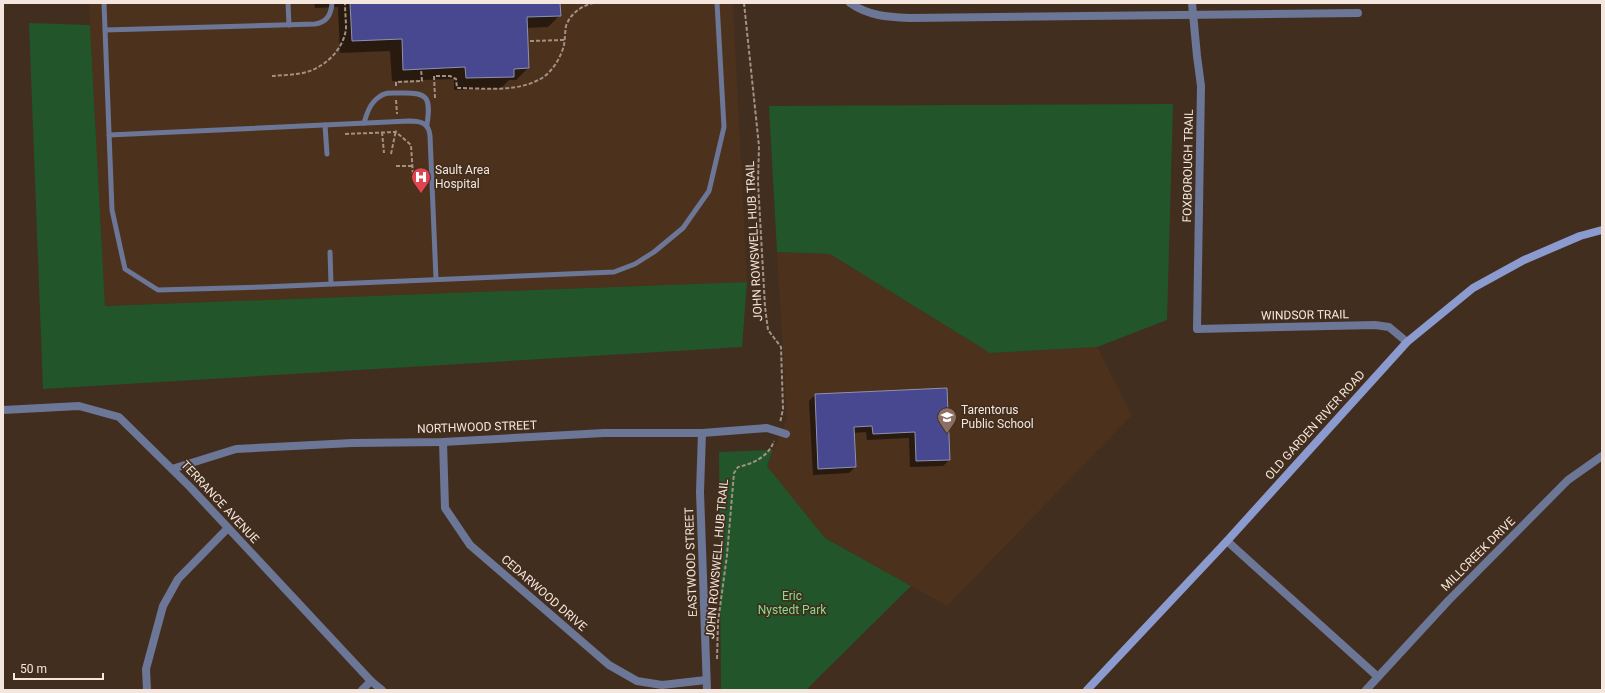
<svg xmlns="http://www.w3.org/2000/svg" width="1605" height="693" viewBox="0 0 1605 693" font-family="Roboto,sans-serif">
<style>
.built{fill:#4c311d}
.green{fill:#22552a}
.shadow{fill:#0007}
.building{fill:#484890;stroke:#8f92ad}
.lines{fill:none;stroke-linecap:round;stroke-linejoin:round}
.path{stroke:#a29184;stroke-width:2;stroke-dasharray:4 2;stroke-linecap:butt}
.service{stroke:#6c7696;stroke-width:5}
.minor{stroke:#6c7696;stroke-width:8}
.secondary{stroke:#8c9bcf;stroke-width:8}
.labels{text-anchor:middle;stroke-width:3.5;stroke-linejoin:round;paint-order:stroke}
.street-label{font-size:12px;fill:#f4e6dc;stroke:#422e1e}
.poi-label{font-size:12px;fill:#f4e6dc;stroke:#422e1e;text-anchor:start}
.park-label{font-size:12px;fill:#81df8d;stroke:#422e1e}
</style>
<rect width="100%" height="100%" fill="#422e1e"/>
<g class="built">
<path d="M89,3H733L747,282L105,306Z"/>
<path d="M777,252L830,254L990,353L1097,347L1132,415L947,606L825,538L767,466L787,418Z"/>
</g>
<g class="green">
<path d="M29,23L90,25L105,306L747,282L742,347L43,389Z"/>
<path d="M1173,104L1167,320L1097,347L990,353L830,254L777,252L769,106Z"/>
<path d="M773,450L767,466L825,538L911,586L806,690H721L719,452Z"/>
</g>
<g class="shadow">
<path d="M314,3H559L560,15L548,27L526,28L528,68L516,80H509L501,88L454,90V79L392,81L390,51L340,53L338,7L315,8Z"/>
<path d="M946,389L949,460L943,466L910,467L909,438L867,440L866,432L853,433L855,467L849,473L813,475L809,401L815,395Z"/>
</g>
<g class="building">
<path d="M350,3H560L561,16L527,17L529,68L514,69V77L466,78L465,67L403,70L402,39L352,41Z"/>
<path d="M947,388L950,460L916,461L915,432L873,434L872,426L854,427L856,467L818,469L815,394Z"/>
</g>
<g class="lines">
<g class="path">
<path d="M744,3L759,146L758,182L765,307L768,330L781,347L783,409L780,423"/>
<path d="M530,41L564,40"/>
<path d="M272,76C283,75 296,75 307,72C326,66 344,49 346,28C346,20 345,11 345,3"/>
<path d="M396,86V82L422,81L421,69"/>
<path d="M435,98L434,76H450L456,79L457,88C484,88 517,93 542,78C553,71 561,57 564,45C565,39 565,32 566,26C570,14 581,6 593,3"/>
<path d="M396,100L397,114"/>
<path d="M382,132L384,153"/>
<path d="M345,134L396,132L411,145L413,176"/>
<path d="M391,154L396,130"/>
<path d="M396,166H412"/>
<path d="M717,659L718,622L727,555L734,473L738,467C753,464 769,456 774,441"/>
</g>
<g class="service">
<path d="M104,3L112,210L125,269L158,290L263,287L614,272L635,264L654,252L683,228L709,191L724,127L717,3"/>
<path d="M288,3L289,25"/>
<path d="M105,30L315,24C327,22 331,15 332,3"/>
<path d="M364,123C367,113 370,103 379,97C385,92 392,93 400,93C428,92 431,97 427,125"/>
<path d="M325,125L327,154"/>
<path d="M109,135L409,121C421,121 429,123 430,136L436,279"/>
<path d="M330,252L331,284"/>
</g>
<g class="minor">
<path d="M850,3C869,16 887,17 910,18L1358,13"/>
<path d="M1192,3L1197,56L1201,86L1197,329L1375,325L1389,327L1407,342"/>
<path d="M3,410L79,406L119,417L190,487L371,681L382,690"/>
<path d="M702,433L700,492L707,690"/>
<path d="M443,442L445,508L470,545L609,665L637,681L662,685L706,680"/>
<path d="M172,469L236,449L352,443L443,442L604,433H702L767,428L786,434"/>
<path d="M1227,541L1378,677"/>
<path d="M147,690L146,669L163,606L178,579L228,528"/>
<path d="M362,690L371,681"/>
<path d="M1366,690L1448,601L1568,480L1602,456"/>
</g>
<path class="secondary" d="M1087,690L1227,541L1407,342L1473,288L1524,260L1580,236L1602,230"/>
</g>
<defs>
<symbol id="hospital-pin" viewBox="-11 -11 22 30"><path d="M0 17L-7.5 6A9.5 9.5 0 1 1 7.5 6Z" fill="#e0444e" stroke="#422e1e"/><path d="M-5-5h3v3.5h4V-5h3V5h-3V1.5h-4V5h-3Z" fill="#fff"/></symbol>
<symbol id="school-pin" viewBox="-11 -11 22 30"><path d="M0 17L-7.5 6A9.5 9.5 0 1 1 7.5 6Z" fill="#8d6e63" stroke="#422e1e"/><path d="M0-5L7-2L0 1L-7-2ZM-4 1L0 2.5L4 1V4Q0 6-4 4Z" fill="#fff"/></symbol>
</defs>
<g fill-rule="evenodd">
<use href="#hospital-pin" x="410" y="166" width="22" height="30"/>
<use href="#school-pin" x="936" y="406" width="22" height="30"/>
</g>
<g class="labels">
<g class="street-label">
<text transform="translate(1188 166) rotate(-89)" y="4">FOXBOROUGH TRAIL</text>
<text transform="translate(754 241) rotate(-93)" y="4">JOHN ROWSWELL HUB TRAIL</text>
<text transform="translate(1305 315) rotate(-1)" y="4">WINDSOR TRAIL</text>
<text transform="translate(1315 425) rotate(-48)" y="4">OLD GARDEN RIVER ROAD</text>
<text transform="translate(477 427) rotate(-2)" y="4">NORTHWOOD STREET</text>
<text transform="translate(220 502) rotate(47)" y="4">TERRANCE AVENUE</text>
<text transform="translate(1478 554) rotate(-45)" y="4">MILLCREEK DRIVE</text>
<text transform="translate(717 559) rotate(-85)" y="4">JOHN ROWSWELL HUB TRAIL</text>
<text transform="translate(691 562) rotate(-92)" y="4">EASTWOOD STREET</text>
<text transform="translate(544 593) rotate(41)" y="4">CEDARWOOD DRIVE</text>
</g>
<g class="poi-label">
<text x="435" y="174">Sault Area<tspan x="435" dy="14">Hospital</tspan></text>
<text x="961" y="414">Tarentorus<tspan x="961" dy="14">Public School</tspan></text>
</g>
<g class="park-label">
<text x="792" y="600">Eric<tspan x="792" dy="14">Nystedt Park</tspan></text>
</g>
</g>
<rect width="1605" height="693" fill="none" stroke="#f4e6dc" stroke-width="8"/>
<path d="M14 673v6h89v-6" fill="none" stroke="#f4e6dc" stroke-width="2"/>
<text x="20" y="673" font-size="12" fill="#f4e6dc" stroke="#422e1e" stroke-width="3" paint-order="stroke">50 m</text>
</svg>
